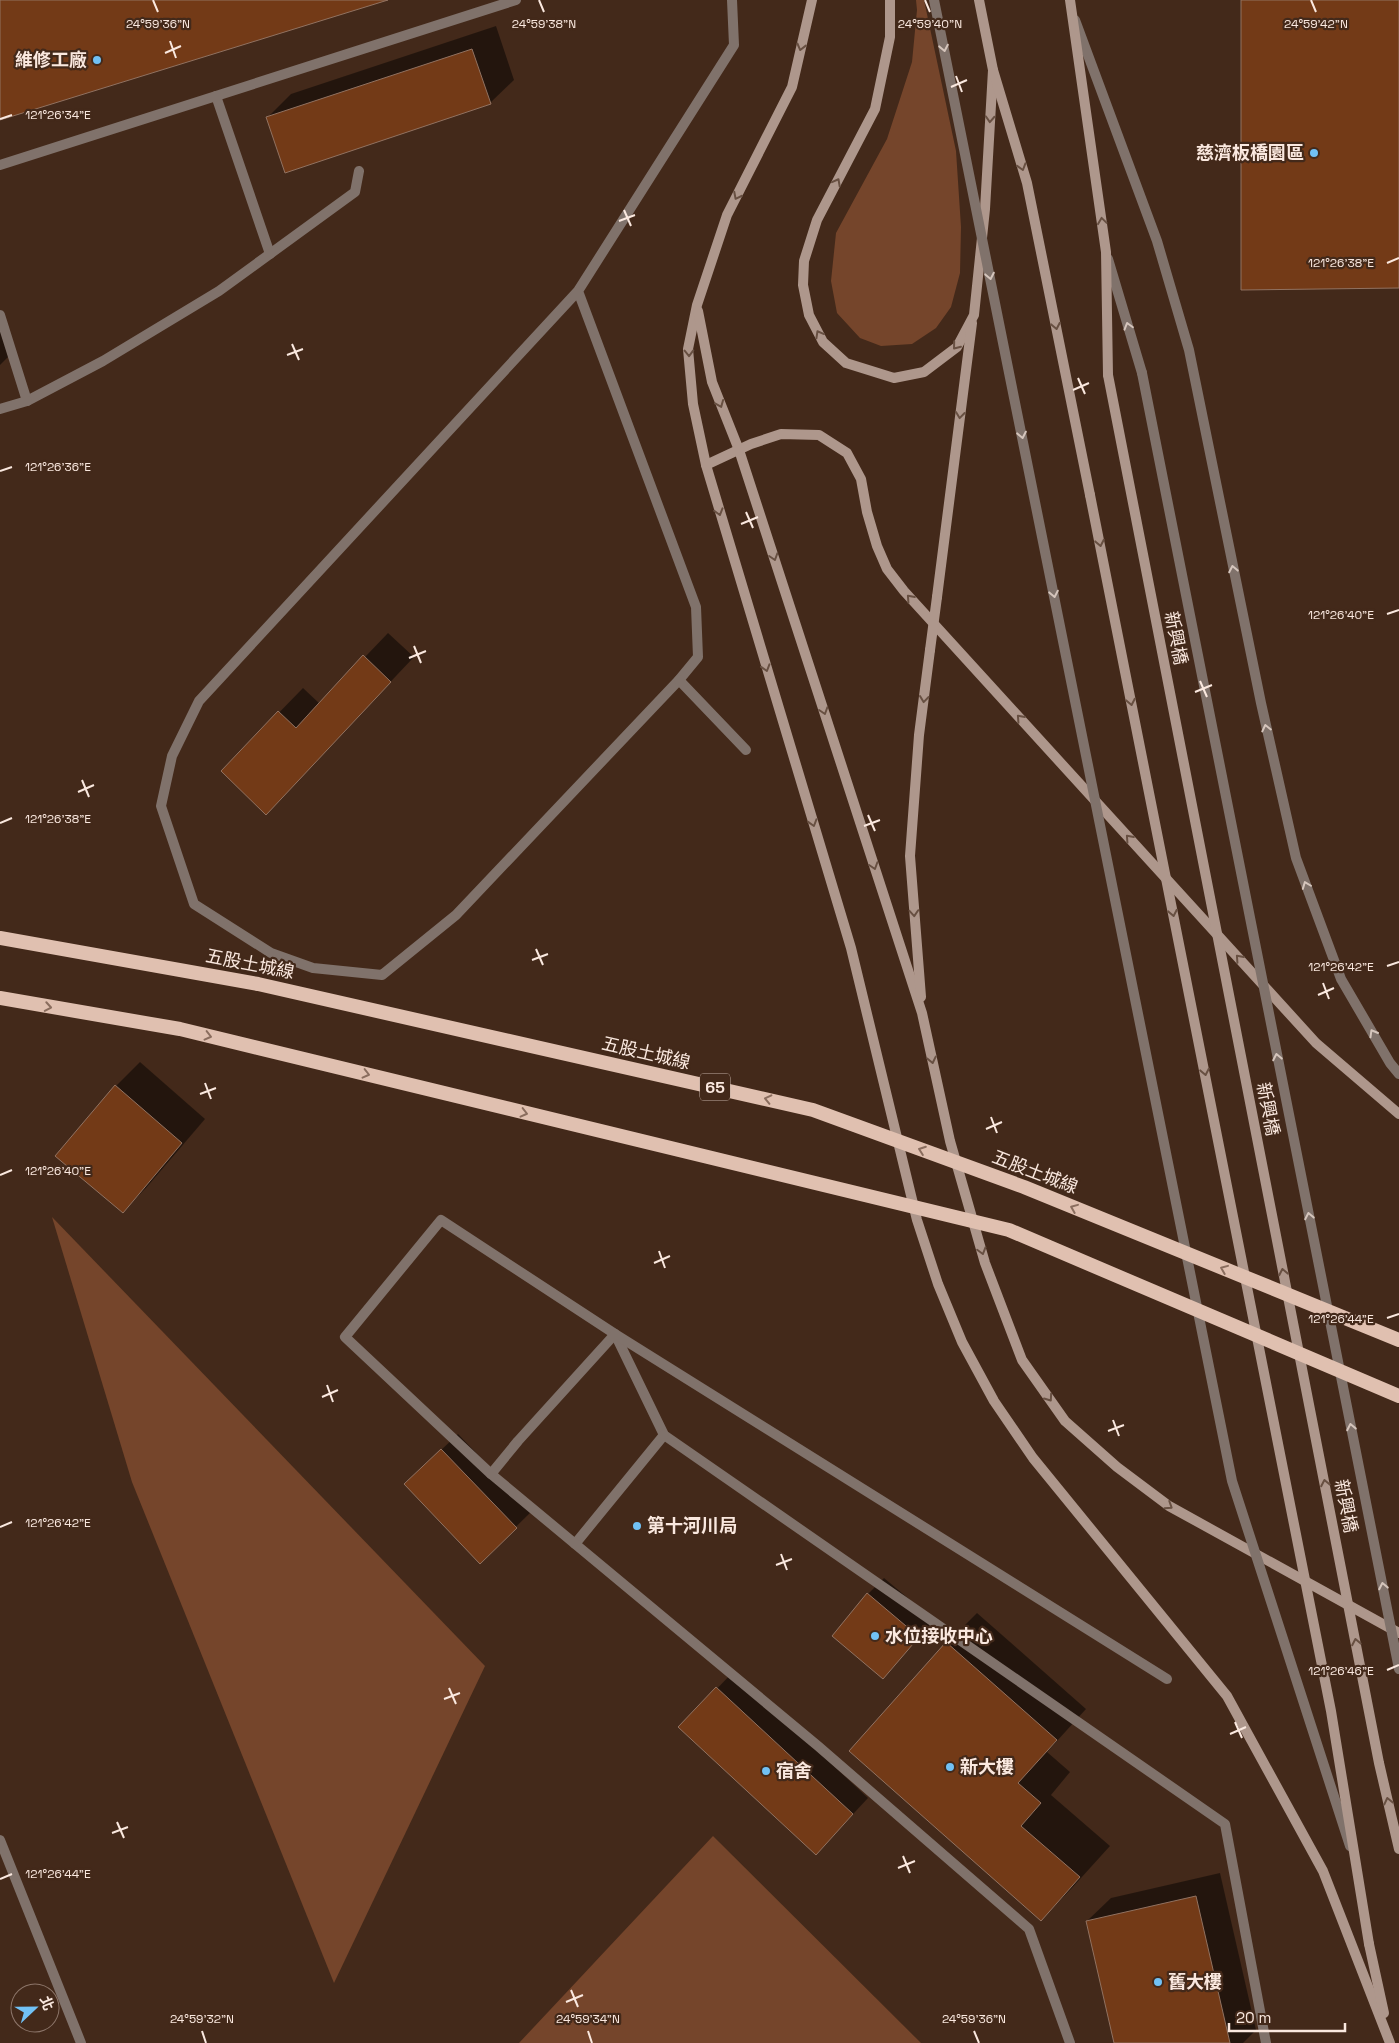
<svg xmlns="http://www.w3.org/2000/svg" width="1399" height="2043" viewBox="0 0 1399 2043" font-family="'Space Grotesk','Noto Sans TC',sans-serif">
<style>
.green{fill:#75452b}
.shadow{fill:#0007}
.building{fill:#733a17;stroke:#917261}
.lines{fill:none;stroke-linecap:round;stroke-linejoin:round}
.service{stroke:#80726b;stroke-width:10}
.minor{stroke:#80726b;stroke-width:10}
.tertiary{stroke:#80726b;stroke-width:10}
.secondary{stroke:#ae978c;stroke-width:10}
.minor-bridge{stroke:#80726b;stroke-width:10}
.secondary-bridge{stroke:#ae978c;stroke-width:10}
.trunk-bridge{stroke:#e0c0b0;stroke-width:14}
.oneway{stroke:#685042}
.oneway2{stroke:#d5c5bc}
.oneway3{stroke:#8a6d5e}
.ticks{fill:none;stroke:#fae8df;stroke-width:2}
.poi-dot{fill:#71c1f5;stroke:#43291a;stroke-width:2}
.labels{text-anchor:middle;stroke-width:4.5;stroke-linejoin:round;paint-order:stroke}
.shield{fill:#43291a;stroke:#c3afa4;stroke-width:1}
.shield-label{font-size:16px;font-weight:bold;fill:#fae8df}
.poi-label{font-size:18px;font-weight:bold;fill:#fae8df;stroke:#43291a;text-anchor:start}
.street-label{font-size:18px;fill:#fae8df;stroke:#43291a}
.ticks-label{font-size:12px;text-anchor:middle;fill:#fae8df;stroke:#43291a;stroke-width:4.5;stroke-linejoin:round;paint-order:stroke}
</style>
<rect width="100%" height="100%" fill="#43291a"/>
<g class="green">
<path d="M916,0H924L956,151L961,227L960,273L951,307L936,328L912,344L881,346L860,338L837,313L831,281L836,233L887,139L912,62L917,10Z"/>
<path d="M52,1217L485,1666L334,1983L132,1482Z"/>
<path d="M713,1836L921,2043H519Z"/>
</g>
<g class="shadow">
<path d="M496,26L514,80L490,103L268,117L291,94Z"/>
<path d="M0,310L13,352L0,365Z"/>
<path d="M388,633L414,657L289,789L222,771L303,688L320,704Z"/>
<path d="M140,1062L205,1119L146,1188L122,1212L57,1156L116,1086Z"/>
<path d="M458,1434L532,1511L480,1562L422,1468Z"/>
<path d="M884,1578L934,1620L883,1678L868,1594Z"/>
<path d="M977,1613L1086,1709L1047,1752L1070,1772L1051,1795L1110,1846L1071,1889L1041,1920L947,1643Z"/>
<path d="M733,1672L868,1798L816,1854L680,1727Z"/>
<path d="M1220,1873L1256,2030L1243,2043H1115L1087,1921L1111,1898Z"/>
</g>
<g class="building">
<path d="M0,0H388L0,120Z"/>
<path d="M1241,0H1399V288L1241,290Z"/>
<path d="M472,49L491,104L285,173L266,117Z"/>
<path d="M363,655L391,682L266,815L221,771L278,711L296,728Z"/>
<path d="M115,1085L182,1143L123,1213L55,1156Z"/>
<path d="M441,1449L517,1528L480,1564L404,1484Z"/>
<path d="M867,1593L919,1637L883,1679L832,1636Z"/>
<path d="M946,1642L1057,1740L1018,1783L1041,1803L1021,1826L1080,1877L1041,1921L849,1751Z"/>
<path d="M716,1687L853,1814L816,1855L678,1727Z"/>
<path d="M1196,1896L1230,2043H1114L1086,1921Z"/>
</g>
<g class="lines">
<g class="service">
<path d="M216,96L270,254"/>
<path d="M0,165L516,0"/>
<path d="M578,291L696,607L698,657L679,680L456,915L382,975L313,968L271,953L194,904L161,806L172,756L199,701L578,291L734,45L732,0"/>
<path d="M0,315L27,401L103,361L219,291L355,192L359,171"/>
<path d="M0,409L27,401"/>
<path d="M679,680L746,750"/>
<path d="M491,1474L345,1337L441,1220L615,1334L664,1435L1225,1824L1266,2043"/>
<path d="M575,1544L664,1435"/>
<path d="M0,1840L81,2043"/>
<path d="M1070,2043L1029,1929L818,1746L491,1474L518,1441L615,1334L1167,1679"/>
</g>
<path class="minor" d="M1108,259L1142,373"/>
<path class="tertiary" d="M1075,20L1157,241L1189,350L1261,703L1296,858L1341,979L1390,1063L1399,1074"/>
<g class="secondary">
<path d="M812,0L792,87L727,215L697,305L688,349L693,404L706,465L851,948L917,1220L938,1284L962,1342L994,1401L1033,1458L1227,1696L1323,1871L1390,2043"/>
<path d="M890,0V37L875,109L817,220L804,261L803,285L809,315L823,342L846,363L894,378L924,372L957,347L974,315L985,209L993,70"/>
<path d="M979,0L993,70L1027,183L1090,495"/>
<path d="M1070,0L1106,252L1108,375"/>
<path d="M698,311L712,382L739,450L922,1013L950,1141L985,1263L1022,1360L1065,1421L1117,1467L1169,1506L1399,1633"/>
<path d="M706,465L751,444L781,434L819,435L847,453L861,479L867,512L877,546L887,569L904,591L1316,1043L1399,1114"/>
<path d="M937,597L972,323"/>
<path d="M921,997L910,856L919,735L930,650"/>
<path d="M1369,1944L1384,2013"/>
</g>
<g class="minor-bridge">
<path d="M934,0L1232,1481L1350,1846"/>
<path d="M1142,373L1399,1669"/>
</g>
<g class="secondary-bridge">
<path d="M1108,375L1379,1763L1399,1849"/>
<path d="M1090,495L1331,1711L1369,1944"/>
<path d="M930,650L937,597"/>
</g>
<g class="trunk-bridge">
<path d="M0,938L258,984L813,1110L1024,1187L1399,1340"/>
<path d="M0,998L180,1029L1009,1230L1399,1396"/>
</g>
</g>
<defs><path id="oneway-chevron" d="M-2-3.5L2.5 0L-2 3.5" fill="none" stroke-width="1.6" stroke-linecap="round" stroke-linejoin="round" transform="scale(1.25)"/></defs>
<g class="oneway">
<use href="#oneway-chevron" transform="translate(801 47) rotate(104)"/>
<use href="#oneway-chevron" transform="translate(990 119) rotate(93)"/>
<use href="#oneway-chevron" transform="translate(1022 167) rotate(73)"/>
<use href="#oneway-chevron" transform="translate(837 182) rotate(-62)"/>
<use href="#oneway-chevron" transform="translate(737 196) rotate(117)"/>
<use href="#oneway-chevron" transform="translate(1102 221) rotate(-98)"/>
<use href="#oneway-chevron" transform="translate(1056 326) rotate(79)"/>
<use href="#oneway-chevron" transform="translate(819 334) rotate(-119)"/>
<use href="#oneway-chevron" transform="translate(956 346) rotate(129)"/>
<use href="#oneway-chevron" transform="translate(689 353) rotate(89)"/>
<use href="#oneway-chevron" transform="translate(720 404) rotate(68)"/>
<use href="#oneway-chevron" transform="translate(960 415) rotate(97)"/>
<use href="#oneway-chevron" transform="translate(719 512) rotate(74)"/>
<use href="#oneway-chevron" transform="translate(1100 543) rotate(79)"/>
<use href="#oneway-chevron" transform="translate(774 557) rotate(72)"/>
<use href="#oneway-chevron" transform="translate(910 598) rotate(-132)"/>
<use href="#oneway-chevron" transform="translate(766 668) rotate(73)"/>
<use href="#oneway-chevron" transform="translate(924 699) rotate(97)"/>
<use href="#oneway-chevron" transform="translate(1131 702) rotate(79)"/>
<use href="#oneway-chevron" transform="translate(824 711) rotate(72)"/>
<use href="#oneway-chevron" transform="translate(1020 718) rotate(-132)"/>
<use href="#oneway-chevron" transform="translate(813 823) rotate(73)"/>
<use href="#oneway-chevron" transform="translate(1129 838) rotate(-132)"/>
<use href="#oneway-chevron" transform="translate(874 866) rotate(72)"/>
<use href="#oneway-chevron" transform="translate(914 913) rotate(86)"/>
<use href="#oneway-chevron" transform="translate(1173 913) rotate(79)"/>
<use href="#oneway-chevron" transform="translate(1239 958) rotate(-132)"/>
<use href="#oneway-chevron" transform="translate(932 1060) rotate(78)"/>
<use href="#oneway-chevron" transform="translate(1205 1072) rotate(79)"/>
<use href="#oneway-chevron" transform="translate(982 1251) rotate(74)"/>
<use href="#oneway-chevron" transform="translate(1283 1272) rotate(-101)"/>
<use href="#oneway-chevron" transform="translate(1049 1398) rotate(55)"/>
<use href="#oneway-chevron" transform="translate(1325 1483) rotate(-101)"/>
<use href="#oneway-chevron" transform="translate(1169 1506) rotate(33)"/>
<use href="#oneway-chevron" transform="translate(1356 1642) rotate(-101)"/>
<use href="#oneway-chevron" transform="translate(1388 1801) rotate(-103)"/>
</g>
<g class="oneway2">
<use href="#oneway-chevron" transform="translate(944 48) rotate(79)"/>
<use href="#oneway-chevron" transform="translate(990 276) rotate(79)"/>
<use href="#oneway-chevron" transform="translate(1128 326) rotate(-106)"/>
<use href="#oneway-chevron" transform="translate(1022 435) rotate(79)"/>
<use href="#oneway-chevron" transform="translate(1233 569) rotate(-101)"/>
<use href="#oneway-chevron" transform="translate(1054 594) rotate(79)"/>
<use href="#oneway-chevron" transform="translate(1266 728) rotate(-103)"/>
<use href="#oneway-chevron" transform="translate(1306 885) rotate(-111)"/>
<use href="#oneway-chevron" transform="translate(1373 1033) rotate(-120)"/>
<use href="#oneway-chevron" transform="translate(1277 1057) rotate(-101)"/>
<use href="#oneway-chevron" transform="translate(1309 1216) rotate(-101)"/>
<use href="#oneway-chevron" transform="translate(1351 1427) rotate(-101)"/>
<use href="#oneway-chevron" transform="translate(1383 1586) rotate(-101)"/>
</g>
<g class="oneway3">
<use href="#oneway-chevron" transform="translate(48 1007) rotate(10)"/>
<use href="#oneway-chevron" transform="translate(208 1036) rotate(14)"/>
<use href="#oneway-chevron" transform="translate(366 1074) rotate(14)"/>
<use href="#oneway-chevron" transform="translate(768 1099) rotate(-167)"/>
<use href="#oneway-chevron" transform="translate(524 1113) rotate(14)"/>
<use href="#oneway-chevron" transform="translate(922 1150) rotate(-160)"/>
<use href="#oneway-chevron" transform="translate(1074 1208) rotate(-158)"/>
<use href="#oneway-chevron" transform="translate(1224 1269) rotate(-158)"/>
</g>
<path class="ticks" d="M153,0L158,12M539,0L544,12M925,0L930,12M1311,0L1316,12M170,41L176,58M165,53L181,46M956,76L962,92M951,87L967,80M0,119L12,115M624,210L631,226M619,221L635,215M1387,263L1399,258M292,344L299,360M287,355L303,349M1078,378L1085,394M1073,390L1089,383M0,471L12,467M746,512L753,528M741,524L758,517M1387,614L1399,610M414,646L421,663M409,658L426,651M1200,681L1207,697M1195,692L1212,685M82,780L89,797M78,792L94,785M868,815L875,831M0,823L12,818M864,826L880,820M536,949L543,965M532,960L548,954M1387,966L1399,962M1323,983L1329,999M1318,995L1334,988M205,1083L211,1099M200,1094L216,1088M991,1117L997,1133M986,1129L1002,1122M0,1175L12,1170M659,1251L665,1268M654,1263L670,1256M1387,1318L1399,1314M327,1385L333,1402M322,1397L338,1390M1113,1420L1119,1436M1108,1431L1124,1425M0,1527L12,1522M781,1554L787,1570M776,1565L792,1559M1387,1670L1399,1665M449,1688L456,1704M444,1699L460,1693M1235,1722L1242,1738M1230,1734L1246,1727M117,1822L124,1838M112,1833L128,1827M903,1856L910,1873M898,1868L915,1861M0,1879L12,1874M571,1990L578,2007M566,2002L583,1995M202,2031L206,2043M588,2031L592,2043M974,2031L979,2043"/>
<g class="poi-dot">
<circle cx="97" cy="60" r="5"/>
<circle cx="1314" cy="153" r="5"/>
<circle cx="637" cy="1526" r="5"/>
<circle cx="875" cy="1636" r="5"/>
<circle cx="950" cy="1767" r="5"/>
<circle cx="766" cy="1771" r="5"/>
<circle cx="1158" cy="1982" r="5"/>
</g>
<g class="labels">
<rect class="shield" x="700" y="1073.5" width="30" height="27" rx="4"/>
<g class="shield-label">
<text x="715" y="1093">65</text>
</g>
<g class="poi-label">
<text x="87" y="66" text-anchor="end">維修工廠</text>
<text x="1304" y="159" text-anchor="end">慈濟板橋園區</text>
<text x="647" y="1532">第十河川局</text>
<text x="885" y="1642">水位接收中心</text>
<text x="960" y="1773">新大樓</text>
<text x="776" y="1777">宿舍</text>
<text x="1168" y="1988">舊大樓</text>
</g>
<g class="street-label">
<text transform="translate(1176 638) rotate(79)" y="6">新興橋</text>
<text transform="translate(250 964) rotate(11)" y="6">五股土城線</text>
<text transform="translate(646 1053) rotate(13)" y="6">五股土城線</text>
<text transform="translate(1268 1109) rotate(79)" y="6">新興橋</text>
<text transform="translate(1035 1172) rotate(21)" y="6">五股土城線</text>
<text transform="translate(1346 1506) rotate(79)" y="6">新興橋</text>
</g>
</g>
<g class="ticks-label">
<text x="158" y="28">24°59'36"N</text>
<text x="544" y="28">24°59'38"N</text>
<text x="930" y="28">24°59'40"N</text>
<text x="1316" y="28">24°59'42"N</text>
<text x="58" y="119">121°26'34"E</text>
<text x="1341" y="267">121°26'38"E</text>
<text x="58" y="471">121°26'36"E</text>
<text x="1341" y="619">121°26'40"E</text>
<text x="58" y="823">121°26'38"E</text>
<text x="1341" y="971">121°26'42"E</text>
<text x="58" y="1175">121°26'40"E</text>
<text x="1341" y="1323">121°26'44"E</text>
<text x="58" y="1527">121°26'42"E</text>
<text x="1341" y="1675">121°26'46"E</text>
<text x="58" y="1878">121°26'44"E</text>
<text x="202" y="2023">24°59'32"N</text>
<text x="588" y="2023">24°59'34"N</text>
<text x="974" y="2023">24°59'36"N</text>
</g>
<g transform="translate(35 2008) rotate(68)"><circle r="24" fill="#43291a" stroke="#8c7569"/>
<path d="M0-4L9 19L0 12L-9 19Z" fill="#71c1f5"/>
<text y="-8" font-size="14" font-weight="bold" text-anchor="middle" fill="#fae8df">北</text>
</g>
<path d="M1229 2023v8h116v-8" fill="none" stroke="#fae8df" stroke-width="2.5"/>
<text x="1236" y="2023" font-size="15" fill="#fae8df" stroke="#43291a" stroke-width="4" paint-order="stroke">20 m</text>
</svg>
